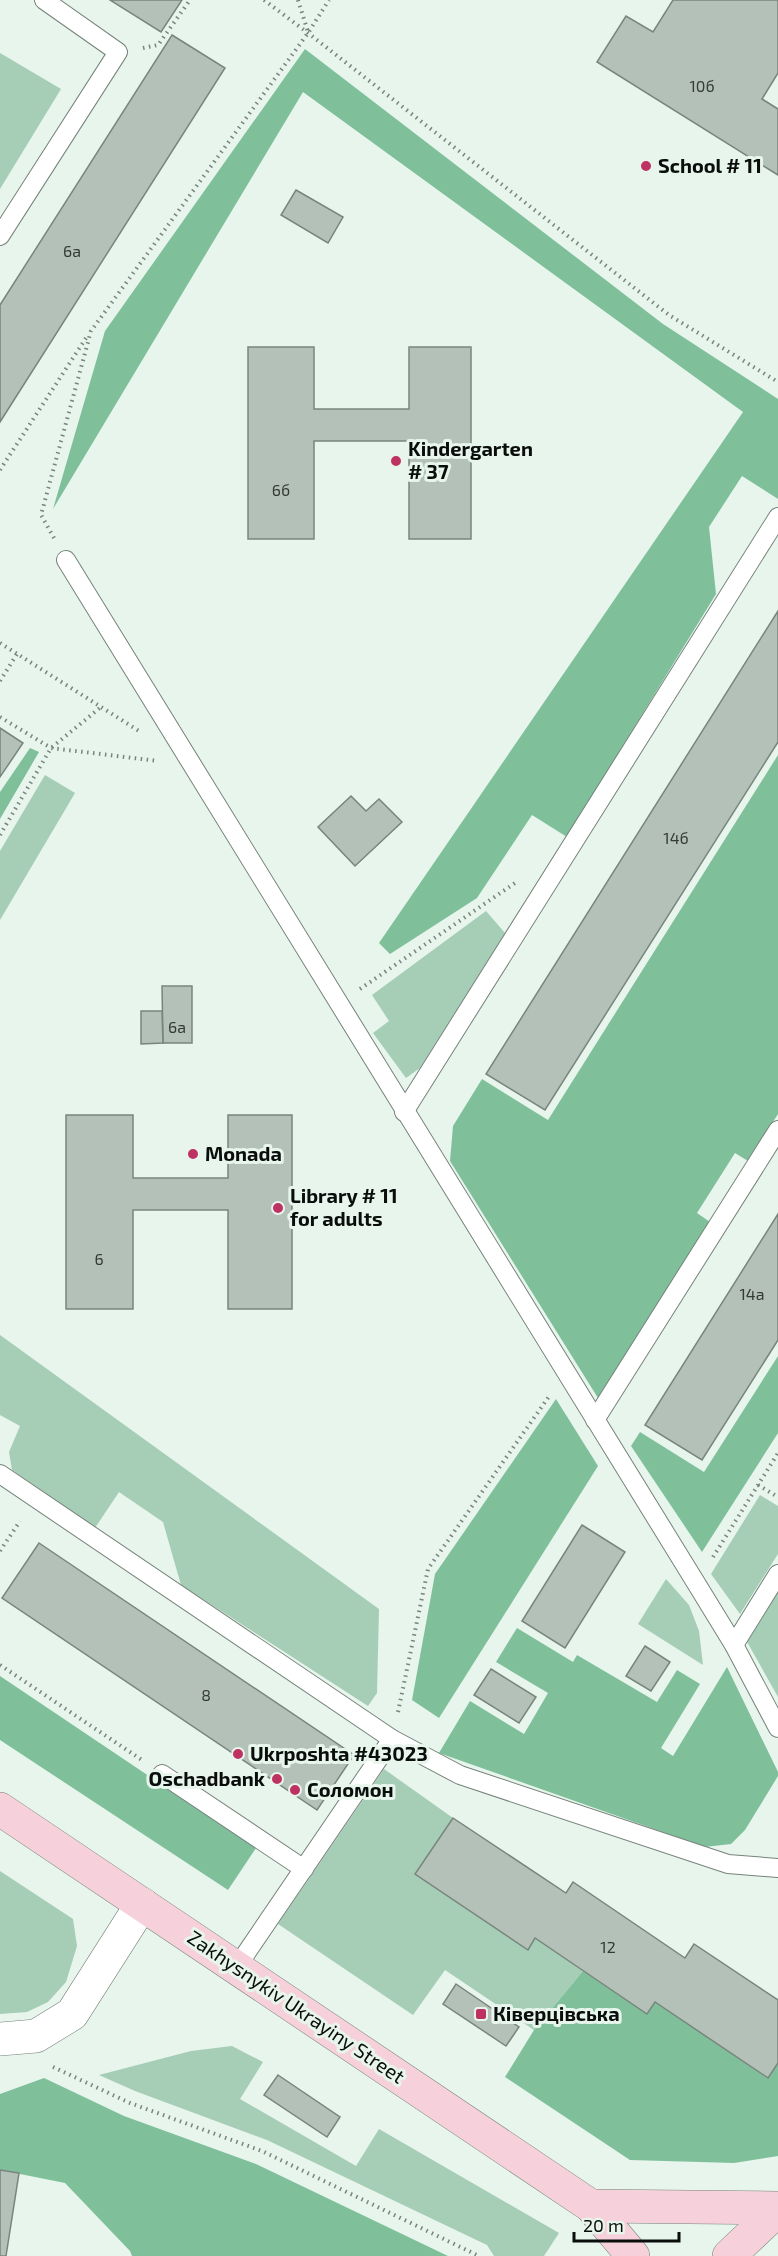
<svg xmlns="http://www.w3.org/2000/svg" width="778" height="2256" viewBox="0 0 778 2256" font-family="'Exo 2',sans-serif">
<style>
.green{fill:#a6cdb5}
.forest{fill:#7fc09b}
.building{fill:#b3c1b8;stroke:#78857d;stroke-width:1.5}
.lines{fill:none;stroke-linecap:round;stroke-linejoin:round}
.lane-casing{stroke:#76837b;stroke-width:20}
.street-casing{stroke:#76837b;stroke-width:34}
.secondary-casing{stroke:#76837b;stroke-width:34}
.path{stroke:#7a837e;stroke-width:4;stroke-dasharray:1.5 4.5;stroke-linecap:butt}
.lane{stroke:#fff;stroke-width:18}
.street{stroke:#fff;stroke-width:33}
.secondary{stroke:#f6d1dc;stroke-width:33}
.poi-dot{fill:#be3163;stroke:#e7f5ec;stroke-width:2}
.labels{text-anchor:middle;stroke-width:6;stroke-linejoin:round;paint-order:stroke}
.number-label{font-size:16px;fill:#343a36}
.poi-label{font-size:20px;font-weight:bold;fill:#090d0b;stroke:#e7f5ec;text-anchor:start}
.street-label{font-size:20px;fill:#090d0b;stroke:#e7f5ec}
</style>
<rect width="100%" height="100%" fill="#e7f5ec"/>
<g class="green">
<path d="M0,53L61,89L0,189Z"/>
<path d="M45,775L75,793L0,920V851Z"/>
<path d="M486,911L505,933L420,1068L406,1078L373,1033L389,1021L372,995Z"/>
<path d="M0,1335L379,1609L377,1693L368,1706L181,1585L163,1522L119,1492L95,1528L12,1470L9,1452L20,1426L0,1415Z"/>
<path d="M760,1495L778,1506V1554L740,1614L711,1574Z"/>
<path d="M666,1579L689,1605L699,1631L703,1665L638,1624Z"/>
<path d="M778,1590V1697L746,1640Z"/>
<path d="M384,1769L453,1818L415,1874L528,1949L535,1938L583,1971L534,2030L445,1970L413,2015L278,1924Z"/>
<path d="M0,1871L73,1919L77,1946L66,1982L48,2002L27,2012L0,2014Z"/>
<path d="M232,2046L263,2062L240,2099L356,2166L379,2129L559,2233L544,2256H494L487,2245L267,2140L135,2091L99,2075L191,2051Z"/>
</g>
<g class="forest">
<path d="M305,49L663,324L778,399V499L742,476L709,527L716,594L567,837L532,815L477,898L390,954L379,943L743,412L303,92L53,509L105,331Z"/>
<path d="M30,748L39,752L0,819V792Z"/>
<path d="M778,755V1114L748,1161L735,1153L697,1213L710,1222L598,1398L450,1161L453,1126L482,1079L548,1120Z"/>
<path d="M778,1356V1433L702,1552L631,1446L640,1432L704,1472Z"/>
<path d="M556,1399L598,1466L439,1718L412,1700L435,1574Z"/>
<path d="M517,1628L573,1662L577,1655L657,1702L677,1670L700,1684L661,1748L673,1756L727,1667L778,1772V1776L745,1830L731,1844L705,1847L439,1753L470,1701L524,1734L548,1693L496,1662Z"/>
<path d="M0,1676L256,1848L228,1890L0,1740Z"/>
<path d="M583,1971L647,2014L655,2002L767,2078L778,2063V2156L734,2163L630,2160L505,2077L534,2030Z"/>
<path d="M44,2078L124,2116L256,2164L448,2256H132L130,2251L65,2183L0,2170V2094Z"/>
</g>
<g class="building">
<path d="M110,0H182L161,32Z"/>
<path d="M673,0H778V73L762,99L778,109V175L597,62L626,16L653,32Z"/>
<path d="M172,35L225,68L0,422V305Z"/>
<path d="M296,190L343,217L328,243L281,215Z"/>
<path d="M248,347H314V409H409V347H471V539H409V441H314V539H248Z"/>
<path d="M778,611V742L545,1110L486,1074Z"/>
<path d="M0,728L23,743L0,777Z"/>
<path d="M351,796L366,811L379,799L402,822L355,866L318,827Z"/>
<path d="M162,986H192V1043H163Z"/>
<path d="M141,1011H162L163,1043L141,1044Z"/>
<path d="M66,1115H133V1178H228V1115H292V1309H228V1210H133V1309H66Z"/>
<path d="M778,1214V1340L702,1460L645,1425Z"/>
<path d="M582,1525L625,1552L565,1648L522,1621Z"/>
<path d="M39,1543L354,1755L317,1810L2,1598Z"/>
<path d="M645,1646L670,1662L651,1691L626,1676Z"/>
<path d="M491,1669L536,1697L519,1723L474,1695Z"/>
<path d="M453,1818L566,1893L573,1882L685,1958L694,1944L778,2000V2063L768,2078L655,2002L647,2014L535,1938L528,1950L415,1874Z"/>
<path d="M456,1984L519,2027L506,2046L443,2004Z"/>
<path d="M278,2075L340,2117L327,2137L264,2095Z"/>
<path d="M0,2170L19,2173L6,2256H0Z"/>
</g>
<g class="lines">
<defs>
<g id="lane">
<path d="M0,236L118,52L44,0"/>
<path d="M66,560C276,900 485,1242 696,1583L734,1645L778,1728"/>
<path d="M404,1112L778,517"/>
<path d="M595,1420L778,1130"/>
<path d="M0,1474L392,1739L236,1968"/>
<path d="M734,1645L778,1574"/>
<path d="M392,1739L460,1775L728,1864L778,1868"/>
<path d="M162,1774L304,1869"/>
</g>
<path id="street" d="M0,2039L36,2036L72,2014L142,1904"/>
<g id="secondary">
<path d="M0,1809L591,2206L633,2256"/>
<path d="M591,2206L778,2208"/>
<path d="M729,2256L768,2219L778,2214"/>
</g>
</defs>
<use href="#lane" class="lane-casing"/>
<use href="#street" class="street-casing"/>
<use href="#secondary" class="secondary-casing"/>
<g class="path">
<path d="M264,0L308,33L669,315L778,382"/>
<path d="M298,0L308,32"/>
<path d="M143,48L158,45L190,0"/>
<path d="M0,470L88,335"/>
<path d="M54,538L41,515L91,331L308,33L329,0"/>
<path d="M0,643L139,731"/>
<path d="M0,681L17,654"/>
<path d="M0,717L51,748L158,761"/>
<path d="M0,835L51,748L101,707"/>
<path d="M360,989L515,883"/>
<path d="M758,1485L778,1497"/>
<path d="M0,1551L20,1521"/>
<path d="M713,1557L778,1453"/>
<path d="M0,1665L142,1760"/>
<path d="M398,1712L428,1569L550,1395"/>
<path d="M53,2067L130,2103L262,2151L479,2256"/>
</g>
<use href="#lane" class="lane"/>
<use href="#street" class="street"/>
<use href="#secondary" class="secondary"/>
</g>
<g class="poi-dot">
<circle cx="646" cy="166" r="6"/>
<circle cx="396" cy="461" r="6"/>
<circle cx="193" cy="1154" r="6"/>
<circle cx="278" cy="1208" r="6"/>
<circle cx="238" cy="1754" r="6"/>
<circle cx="277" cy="1779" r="6"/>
<circle cx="295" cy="1790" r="6"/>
<rect x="475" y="2008" width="12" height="12" rx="3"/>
</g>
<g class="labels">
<g class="number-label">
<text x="702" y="92">10б</text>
<text x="72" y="257">6а</text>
<text x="281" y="496">6б</text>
<text x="676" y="844">14б</text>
<text x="177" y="1033">6а</text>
<text x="99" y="1265">6</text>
<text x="752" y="1300">14а</text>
<text x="206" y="1701">8</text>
<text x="608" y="1953">12</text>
</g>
<g class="poi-label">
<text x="658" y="173">School # 11</text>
<text x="408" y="456">Kindergarten<tspan x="408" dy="23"># 37</tspan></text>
<text x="205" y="1161">Monada</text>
<text x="290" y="1203">Library # 11<tspan x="290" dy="23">for adults</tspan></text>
<text x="250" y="1761">Ukrposhta #43023</text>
<text x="265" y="1786" text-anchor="end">Oschadbank</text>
<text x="307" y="1797">Соломон</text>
<text x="493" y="2021">Ківерцівська</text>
</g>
<g class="street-label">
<text transform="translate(296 2007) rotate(34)" y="7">Zakhysnykiv Ukrayiny Street</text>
</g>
</g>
<path d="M574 2232v9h105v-9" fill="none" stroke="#090d0b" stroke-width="3"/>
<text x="583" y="2232" font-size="18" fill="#090d0b" stroke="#e7f5ec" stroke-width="4.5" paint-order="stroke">20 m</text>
</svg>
